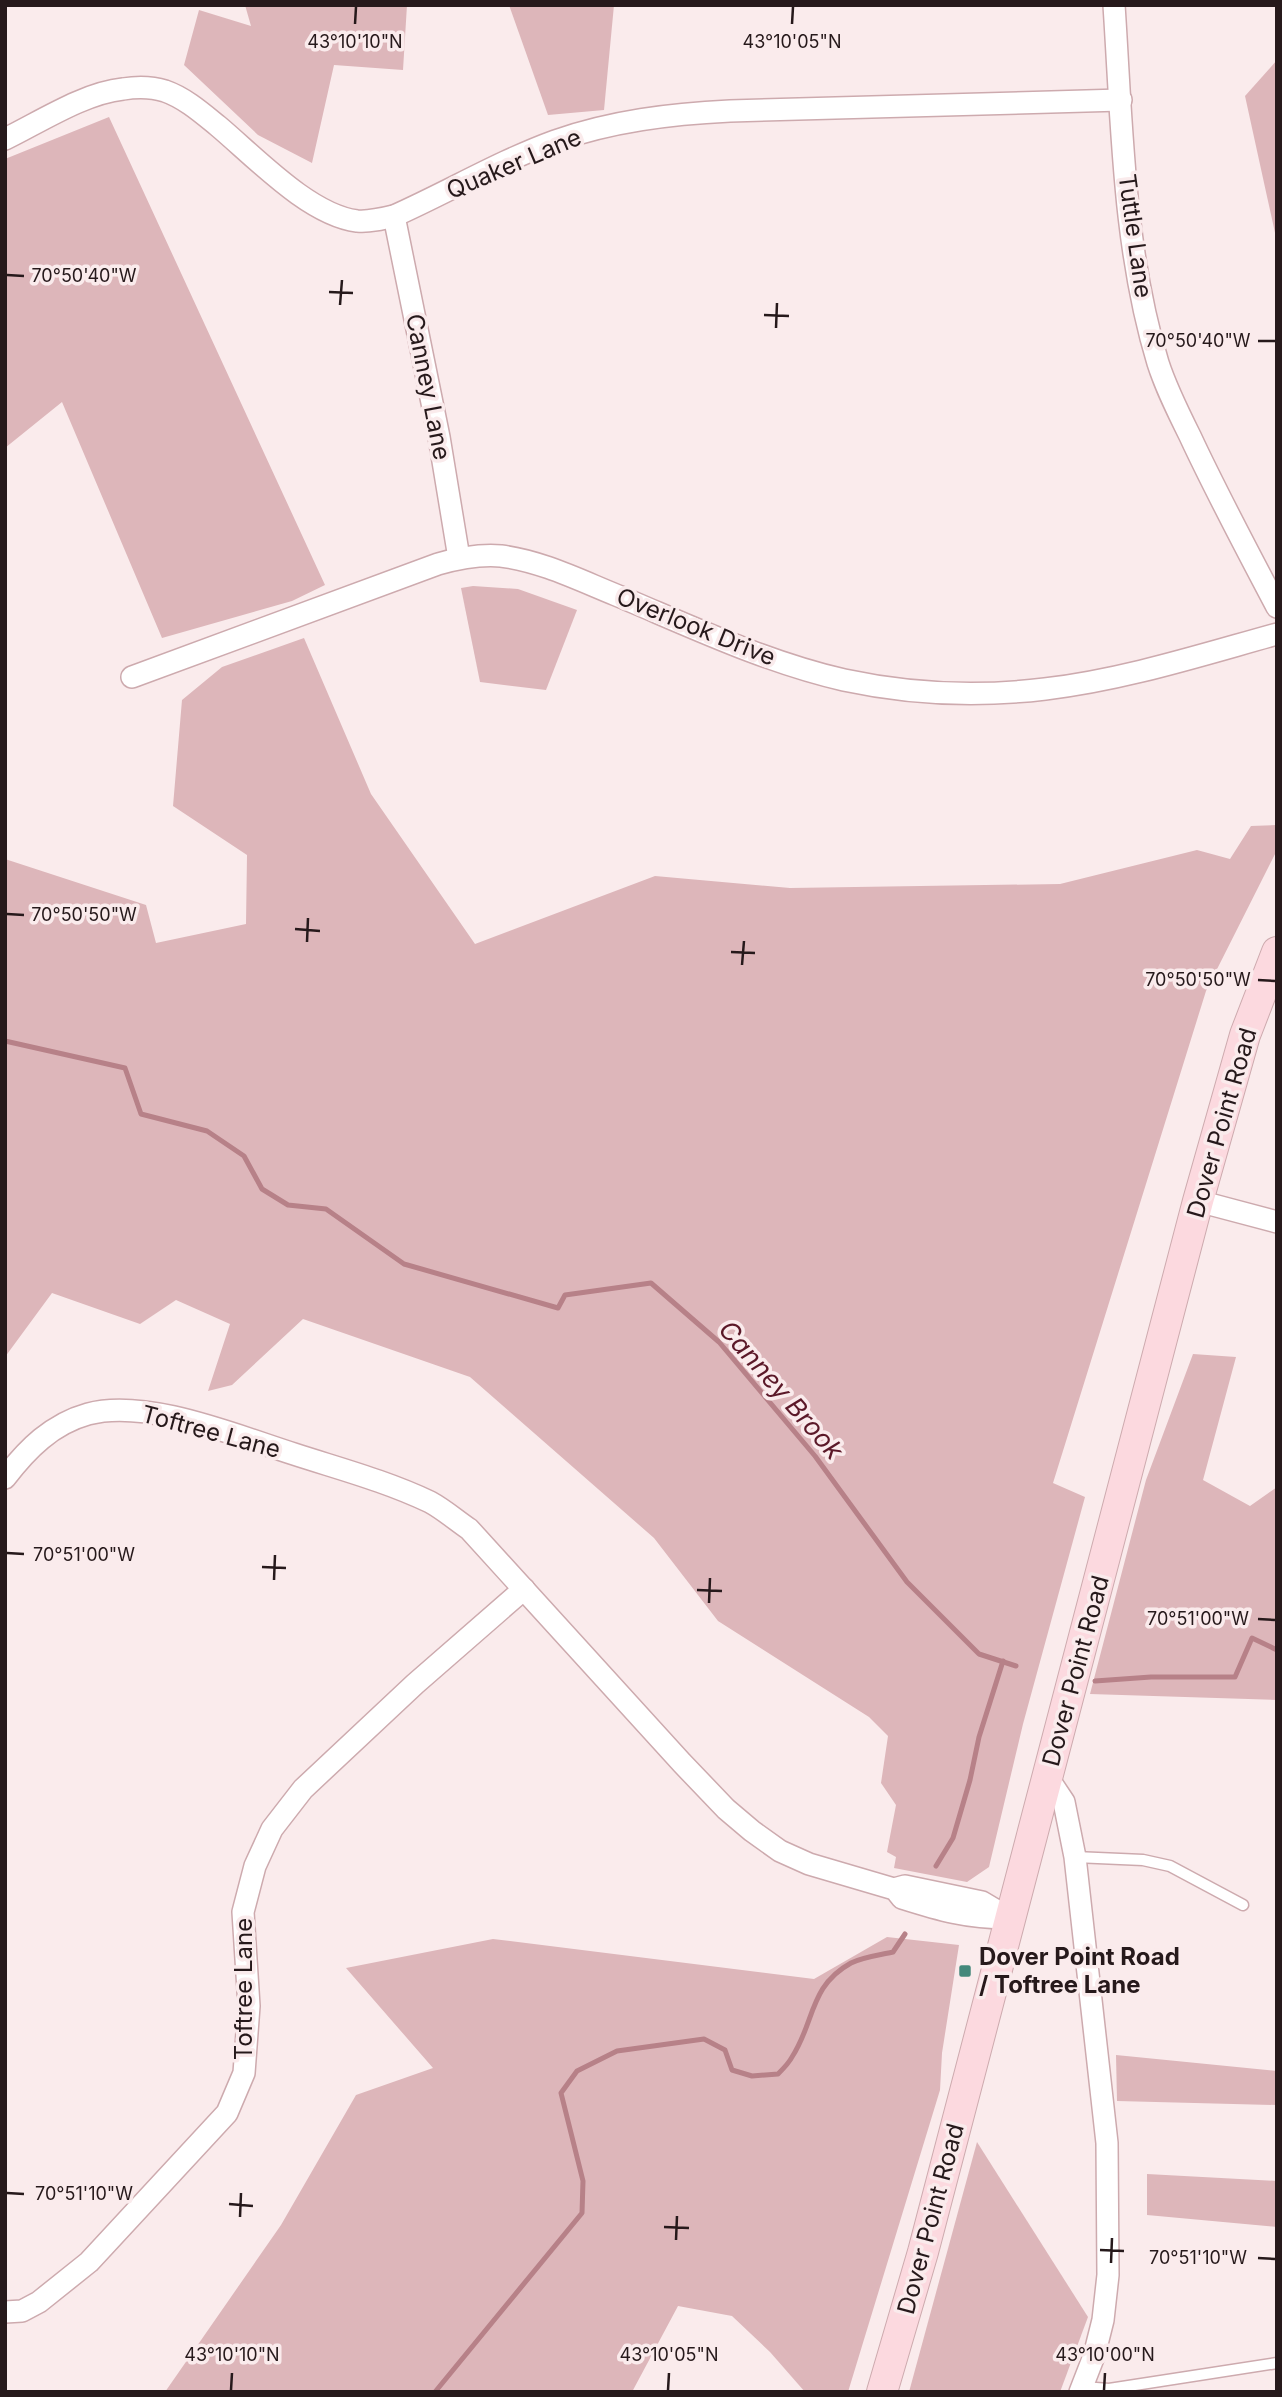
<svg xmlns="http://www.w3.org/2000/svg" width="1282" height="2397" viewBox="0 0 1282 2397" font-family="Inter,sans-serif">
<style>
.green{fill:#ddb6ba}
.lines{fill:none;stroke-linecap:round;stroke-linejoin:round}
.stream{stroke:#b78188;stroke-width:5}
.service-casing{stroke:#cdaaae;stroke-width:13}
.minor-casing{stroke:#cdaaae;stroke-width:24}
.secondary-casing{stroke:#cdaaae;stroke-width:32}
.service{stroke:#fff;stroke-width:10}
.minor{stroke:#fff;stroke-width:21}
.secondary{stroke:#fcd9df;stroke-width:30}
.ticks{fill:none;stroke:#26191b;stroke-width:2.5}
.poi-dot{fill:#44887b;stroke:#faebec;stroke-width:2.5}
.labels{text-anchor:middle;stroke-width:7;stroke-linejoin:round;paint-order:stroke}
.street-label{font-size:24px;fill:#26191b;stroke:#faebec}
.poi-label{font-size:24px;font-weight:bold;fill:#26191b;stroke:#faebec;text-anchor:start}
.water-label{font-size:26px;font-style:italic;fill:#5b1828;stroke:#faebec}
.ticks-label{font-size:18px;text-anchor:middle;fill:#26191b;stroke:#faebec;stroke-width:7;stroke-linejoin:round;paint-order:stroke}
</style>
<rect width="100%" height="100%" fill="#faebec"/>
<g class="green">
<path d="M245,5H407L403,70L334,65L312,163L258,135L184,65L199,10L251,26Z"/>
<path d="M509,5H614L604,110L548,115Z"/>
<path d="M1277,60V242L1245,96Z"/>
<path d="M109,117L325,585L292,601L162,638L62,402L5,448V159Z"/>
<path d="M473,586L518,589L577,610L546,690L480,682L461,588Z"/>
<path d="M304,638L371,794L475,944L655,876L790,888L1060,884L1197,850L1230,859L1251,826L1277,825V850L1206,991L1053,1483L1085,1497L1023,1724L989,1867L967,1882L894,1868L896,1857L887,1852L896,1805L881,1783L888,1736L869,1717L718,1621L654,1538L470,1377L303,1319L232,1385L208,1391L230,1324L176,1300L140,1324L52,1293L5,1357V859L146,905L156,943L246,924L247,855L173,806L182,700L222,667Z"/>
<path d="M1193,1354L1236,1357L1203,1480L1250,1506L1277,1487V1700L1090,1694L1146,1480Z"/>
<path d="M887,1937L959,1945L942,2053L940,2090L848,2392H805L770,2352L732,2316L678,2306L632,2392H165L281,2225L356,2095L433,2068L346,1968L493,1939L814,1979Z"/>
<path d="M1116,2055L1277,2071V2105L1117,2101Z"/>
<path d="M977,2142L1088,2317L1060,2392H909Z"/>
<path d="M1147,2174L1277,2181V2227L1147,2215Z"/>
</g>
<g class="lines">
<g class="stream">
<path d="M5,1041L125,1068L141,1114L207,1131L244,1156L262,1189L288,1205L326,1209L404,1264L558,1308L565,1295L651,1283L719,1342L815,1456L907,1582L979,1654L1016,1666"/>
<path d="M1095,1681L1151,1677H1235L1252,1638L1277,1650"/>
<path d="M936,1866L953,1838L970,1780L979,1737L1003,1661"/>
<path d="M435,2392L582,2213L583,2181L561,2093L577,2071L617,2051L704,2039L725,2050L732,2070L752,2076L778,2074C783,2069 789,2063 792,2057C815,2022 809,1986 851,1963C863,1957 880,1955 893,1952L905,1934"/>
</g>
<defs>
<g id="service">
<path d="M1075,1857L1143,1860L1170,1866L1243,1905"/>
<path d="M1083,2387L1109,2389L1277,2363"/>
</g>
<g id="minor">
<path d="M1114,5C1122,124 1123,248 1158,363C1166,388 1178,412 1190,436C1217,494 1247,550 1277,607"/>
<path d="M5,139C40,122 84,93 123,89C136,87 152,87 165,91C185,98 202,113 218,126C255,157 309,215 357,221C370,222 382,219 394,216C448,192 500,161 555,141C612,121 670,114 730,111L1121,100"/>
<path d="M394,216L439,437L459,558"/>
<path d="M132,677L438,564C459,558 479,554 501,556C541,561 579,580 616,595C690,626 765,662 844,680C909,694 979,697 1045,689C1123,680 1201,655 1277,634"/>
<path d="M1198,1201L1277,1222"/>
<path d="M5,1478C27,1449 52,1424 88,1414C146,1398 237,1436 294,1454C340,1469 386,1481 430,1502C443,1509 456,1520 469,1529L682,1763L726,1809L752,1831L780,1851L809,1864L894,1889L905,1886L982,1902L1009,1918"/>
<path d="M1048,1778L1064,1802L1075,1857L1107,2143L1108,2275L1103,2320L1094,2356L1080,2392"/>
<path d="M898,1893L902,1898C940,1910 967,1918 1008,1918"/>
<path d="M5,2312L22,2311L39,2302L89,2262L227,2113L244,2073L249,2006L243,1912L255,1866L272,1829L303,1789L415,1684L524,1589"/>
</g>
<path id="secondary" d="M882,2392L923,2252L1198,1201L1245,1035L1277,952"/>
</defs>
<use href="#service" class="service-casing"/>
<use href="#minor" class="minor-casing"/>
<use href="#secondary" class="secondary-casing"/>
<use href="#service" class="service"/>
<use href="#minor" class="minor"/>
<use href="#secondary" class="secondary"/>
</g>
<path class="ticks" d="M355,24L356,7M792,24L793,7M7,275L24,276M329,292L353,293M340,305L342,280M764,315L789,316M776,328L777,303M1258,341H1275M7,914L24,915M295,929L320,931M307,942L308,918M731,952L755,953M742,965L744,941M1258,980L1275,981M7,1553L24,1554M262,1567L286,1568M274,1580L275,1555M697,1590L722,1591M709,1603L710,1578M1258,1619L1275,1620M7,2193L24,2194M229,2204L253,2206M240,2217L241,2193M664,2227L689,2228M676,2240L677,2216M1100,2250L1124,2251M1258,2258L1275,2259M1111,2263L1112,2238M231,2390L232,2373M668,2390L669,2373M1104,2390L1105,2373"/>
<rect class="poi-dot" x="958" y="1964" width="14" height="14" rx="3.5"/>
<g class="labels">
<g class="street-label">
<text transform="translate(514 164) rotate(-23)" y="8">Quaker Lane</text>
<text transform="translate(1135 236) rotate(82)" y="8">Tuttle Lane</text>
<text transform="translate(428 387) rotate(79)" y="8">Canney Lane</text>
<text transform="translate(696 627) rotate(22)" y="8">Overlook Drive</text>
<text transform="translate(1222 1123) rotate(-74)" y="8">Dover Point Road</text>
<text transform="translate(211 1432) rotate(15)" y="8">Toftree Lane</text>
<text transform="translate(1076 1671) rotate(-75)" y="8">Dover Point Road</text>
<text transform="translate(244 1989) rotate(-90)" y="8">Toftree Lane</text>
<text transform="translate(931 2219) rotate(-75)" y="8">Dover Point Road</text>
</g>
<g class="poi-label">
<text x="979" y="1965">Dover Point Road<tspan x="979" dy="28">/ Toftree Lane</tspan></text>
</g>
<g class="water-label">
<text transform="translate(781 1390) rotate(49)" y="9">Canney Brook</text>
</g>
</g>
<g class="ticks-label">
<text x="355" y="48">43°10'10"N</text>
<text x="792" y="48">43°10'05"N</text>
<text x="84" y="282">70°50'40"W</text>
<text x="1198" y="347">70°50'40"W</text>
<text x="84" y="921">70°50'50"W</text>
<text x="1198" y="986">70°50'50"W</text>
<text x="84" y="1561">70°51'00"W</text>
<text x="1198" y="1625">70°51'00"W</text>
<text x="84" y="2200">70°51'10"W</text>
<text x="1198" y="2264">70°51'10"W</text>
<text x="232" y="2361">43°10'10"N</text>
<text x="669" y="2361">43°10'05"N</text>
<text x="1105" y="2361">43°10'00"N</text>
</g>
<rect width="1282" height="2397" fill="none" stroke="#26191b" stroke-width="14"/>
</svg>
